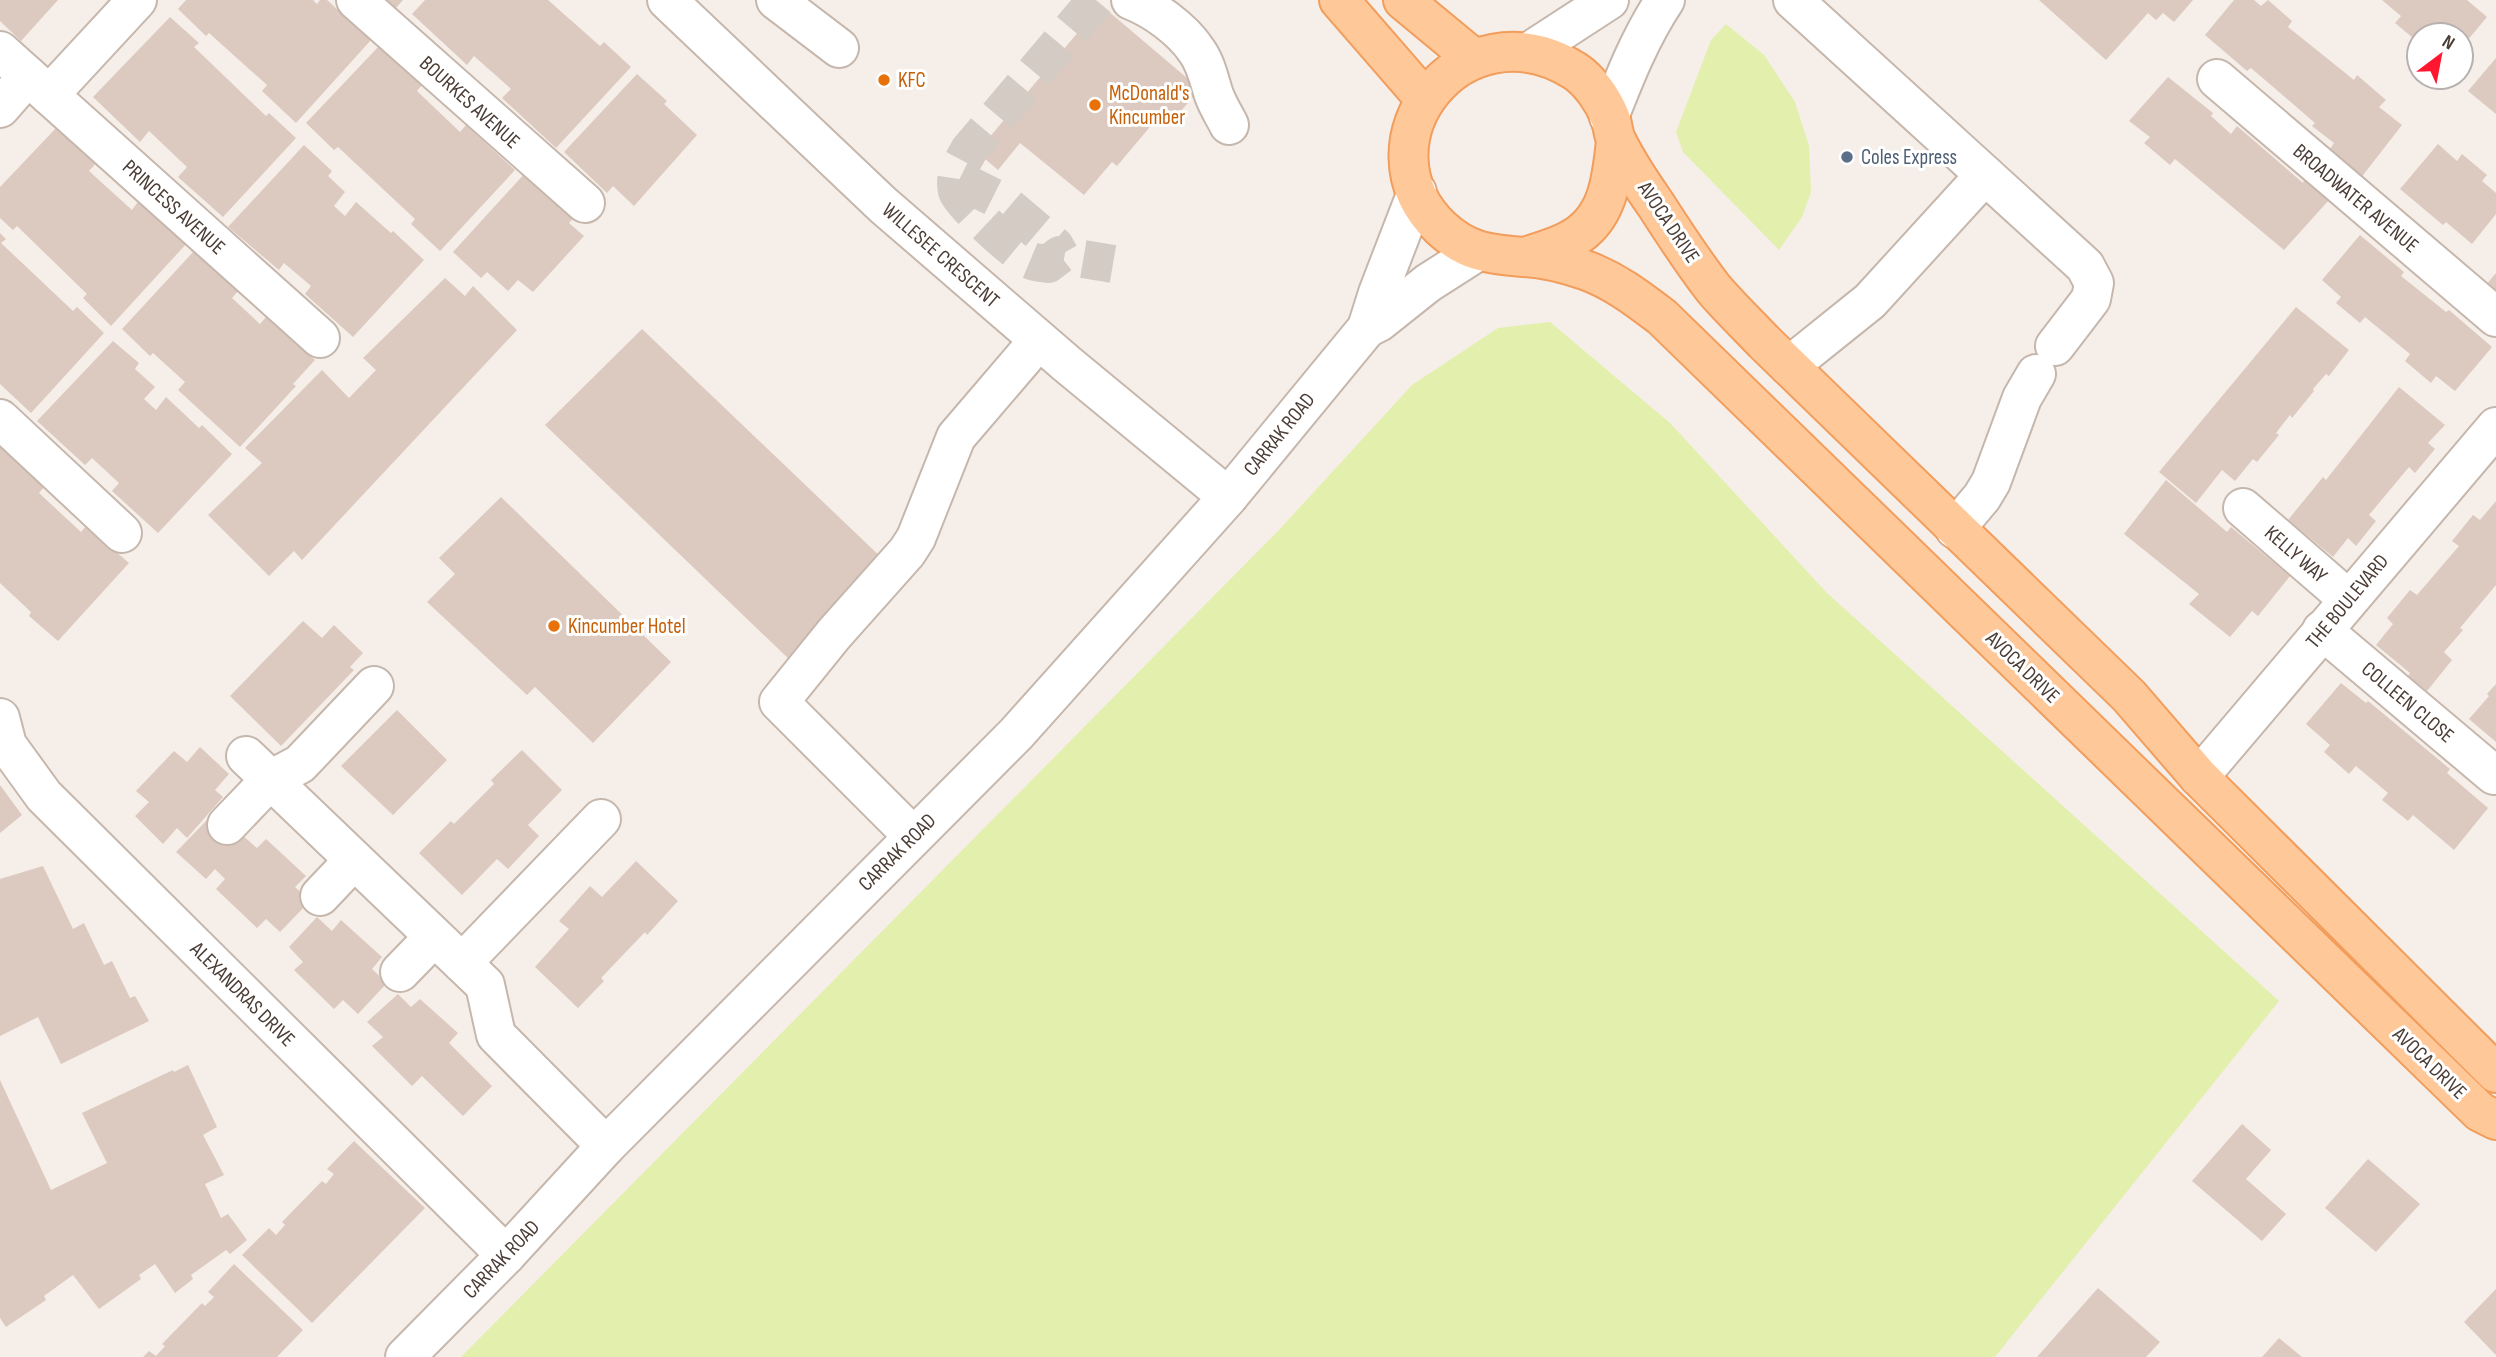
<svg xmlns="http://www.w3.org/2000/svg" width="2496" height="1357" viewBox="0 0 2496 1357" font-family="'Sofia Sans Condensed',sans-serif">
<style>
.green{fill:#e2efad}
.building{fill:#dccac0}
.lines{fill:none;stroke-linecap:round;stroke-linejoin:round}
.minor-tunnel{stroke:#d4cbc5;stroke-width:38;stroke-dasharray:38 19;stroke-linecap:butt}
.minor-casing{stroke:#c6b7ad;stroke-width:42}
.major-casing{stroke:#f29d5b;stroke-width:42}
.minor{stroke:#fff;stroke-width:38}
.major{stroke:#ffc899;stroke-width:38}
.food-dot{fill:#e8710a;stroke:#fff;stroke-width:2.5}
.service-dot{fill:#5c6f8a;stroke:#fff;stroke-width:2.5}
.labels{text-anchor:middle;stroke-width:6;stroke-linejoin:round;paint-order:stroke}
.food-label{font-size:21px;fill:#c56008;stroke:#fff;text-anchor:start}
.street-label{font-size:21px;fill:#4b3d36;stroke:#fff}
.service-label{font-size:21px;fill:#4e5e75;stroke:#fff;text-anchor:start}
</style>
<rect width="100%" height="100%" fill="#f6efe9"/>
<g class="green">
<path d="M1726,24L1764,55L1795,102L1809,146L1811,192L1802,217L1779,250L1683,152L1676,132L1711,40Z"/>
<path d="M1550,322L1670,423L1827,593L2279,1001L1995,1357H461L1278,531L1412,385L1498,328Z"/>
</g>
<g class="building">
<path d="M0,0H58L21,41L0,21Z"/>
<path d="M186,0H313L317,4L320,0H327L371,40L296,123L262,91L267,85L209,33L206,36L178,9Z"/>
<path d="M387,0H403L396,8Z"/>
<path d="M425,0H548L600,46L604,42L631,67L556,148L502,98L511,89L474,56L467,65L412,14Z"/>
<path d="M2039,0H2193L2174,22L2163,13L2156,20L2148,13L2106,60Z"/>
<path d="M2234,0H2254L2261,6L2268,0L2292,21L2288,27L2354,80L2357,75L2386,100L2379,107L2402,125L2360,179L2328,152L2334,143L2312,126L2315,123L2251,68L2247,71L2205,35Z"/>
<path d="M2382,0H2467L2487,17L2461,48V35H2419V43L2395,23L2401,16Z"/>
<path d="M1101,5L1200,89L1175,118L1165,109L1117,166L1112,162L1084,195L1020,143L998,170L977,152Z"/>
<path d="M170,17L199,43L194,47L266,116L269,113L296,138L223,217L178,177L187,167L149,131L140,142L93,97Z"/>
<path d="M380,45L423,84L417,91L460,132L466,125L515,170L440,251L411,224L415,219L338,147L334,150L306,123Z"/>
<path d="M2496,58V114L2468,91Z"/>
<path d="M637,74L667,101L664,104L697,135L634,206L613,186L607,193L564,152Z"/>
<path d="M2168,77L2213,113L2211,116L2231,134L2237,126L2303,183L2304,180L2329,200L2284,250L2175,159L2170,165L2144,143L2150,137L2129,121Z"/>
<path d="M59,125L98,161L89,171L132,210L140,199L187,243L111,326L83,298L87,294L17,226L13,230L0,218V187Z"/>
<path d="M2438,144L2457,161L2462,154L2487,175L2482,181L2496,193V214L2472,244L2446,222L2443,225L2400,189Z"/>
<path d="M304,145L332,171L328,176L345,192L334,206L345,216L356,202L391,233L393,231L424,260L353,337L305,294L311,286L284,263L279,270L228,227Z"/>
<path d="M527,171L577,214L569,223L584,236L533,292L518,280L508,291L487,272L481,278L453,252Z"/>
<path d="M0,233L6,239L1,243L73,311L77,307L104,333L31,413L0,384Z"/>
<path d="M2360,235L2404,272L2401,276L2446,312L2449,310L2492,347L2455,391L2436,376L2431,383L2405,361L2410,354L2365,317L2360,323L2336,303L2341,297L2322,280Z"/>
<path d="M194,251L239,290L232,298L260,324L266,317L315,360L293,384L296,386L240,447L178,390L185,382L153,353L150,356L122,329Z"/>
<path d="M2496,273V295L2485,286Z"/>
<path d="M445,278L465,296L473,286L517,330L302,560L294,551L269,576L208,515L262,463L245,448L322,370L349,398L376,370L363,358Z"/>
<path d="M2296,307L2349,350L2329,376L2326,374L2313,389L2314,391L2292,418L2290,415L2276,433L2279,435L2257,462L2253,459L2235,481L2222,470L2196,503L2159,472Z"/>
<path d="M642,329L886,562L792,662L545,425Z"/>
<path d="M113,341L139,363L135,369L155,387L144,399L156,410L166,397L199,428L202,425L232,454L158,533L112,491L119,483L92,458L85,465L37,421Z"/>
<path d="M2399,387L2445,425L2428,443L2435,449L2415,473L2409,467L2369,515L2376,521L2356,546L2348,538L2333,557L2288,520L2323,477L2326,480Z"/>
<path d="M0,441L45,486L39,493L81,532L86,526L129,563L58,641L29,616L31,612L0,583Z"/>
<path d="M2166,480L2227,532L2231,527L2290,576L2258,616L2252,611L2230,637L2189,604L2199,594L2124,534Z"/>
<path d="M501,497L671,662L593,743L535,687L527,695L427,602L455,574L439,558Z"/>
<path d="M2496,501V585L2460,628L2463,630L2444,652L2452,660L2427,691L2408,676L2410,673L2376,645L2393,624L2387,618L2410,590L2417,595L2459,546L2452,541L2473,515L2480,520Z"/>
<path d="M303,621L322,638L334,625L363,653L350,667L354,670L281,746L230,696Z"/>
<path d="M2341,683L2366,703L2368,701L2450,769L2447,773L2488,808L2454,850L2413,815L2408,821L2382,800L2388,793L2356,766L2349,774L2324,752L2330,745L2306,724Z"/>
<path d="M2496,684V742L2469,719L2489,696L2487,694Z"/>
<path d="M397,710L447,760L393,815L341,766Z"/>
<path d="M200,747L229,774L215,790L223,797L187,838L177,828L163,844L135,816L149,802L136,791L174,751L187,762Z"/>
<path d="M522,750L562,790L528,825L539,836L508,869L497,859L462,895L419,853L451,821L454,824L494,784L491,780Z"/>
<path d="M0,785L22,815L0,833Z"/>
<path d="M208,819L233,842L241,834L257,848L266,839L306,876L295,887L310,901L280,932L266,919L257,928L216,889L225,879L215,869L206,879L176,852Z"/>
<path d="M636,861L678,901L647,935L645,932L601,978L604,981L578,1008L535,967L569,929L559,921L590,886L602,897Z"/>
<path d="M43,866L73,929L84,923L104,965L112,961L130,998L135,996L149,1021L61,1064L38,1017L0,1036V879Z"/>
<path d="M317,917L332,931L341,920L382,957L372,969L387,983L358,1014L343,1000L334,1009L294,970L303,962L289,947Z"/>
<path d="M398,994L411,1007L420,999L458,1033L449,1043L492,1086L463,1116L422,1076L412,1086L372,1046L383,1037L367,1022Z"/>
<path d="M188,1065L217,1127L203,1135L224,1175L205,1184L221,1218L228,1214L247,1240L230,1254L226,1250L191,1275L193,1279L175,1293L155,1264L139,1275L141,1279L99,1309L73,1275L44,1296L46,1300L6,1327L0,1318V1080L51,1190L107,1163L82,1113L173,1070L174,1072Z"/>
<path d="M2242,1124L2271,1150L2246,1179L2286,1214L2262,1241L2192,1181Z"/>
<path d="M354,1141L425,1208L312,1323L242,1255L269,1228L276,1235L285,1225L282,1222L322,1181L326,1184L334,1174L327,1169Z"/>
<path d="M2368,1159L2420,1204L2376,1252L2325,1208Z"/>
<path d="M234,1264L303,1330L277,1357H143L149,1351L156,1356L165,1346L162,1344L202,1303L205,1306L214,1297L208,1292Z"/>
<path d="M2098,1288L2160,1342L2146,1357H2037Z"/>
<path d="M2496,1289V1355L2464,1322Z"/>
<path d="M2279,1338L2302,1357H2262Z"/>
</g>
<g class="lines">
<g class="minor-tunnel">
<path d="M1096,0L969,150C962,163 953,176 957,191C960,203 1014,251 1027,259C1034,263 1041,263 1048,264L1060,255L1113,264"/>
<path d="M959,180L1003,202L1055,246L1060,255"/>
</g>
<defs>
<g id="minor">
<path d="M356,0L585,203"/>
<path d="M667,0L883,205L1067,364L1228,497"/>
<path d="M776,0L839,48"/>
<path d="M1131,0C1154,9 1182,29 1196,50C1206,63 1209,80 1214,95C1218,106 1224,115 1229,125"/>
<path d="M1793,0L2085,266L2094,283L2091,299L2055,346"/>
<path d="M0,51L320,338"/>
<path d="M1529,52L1609,0"/>
<path d="M2217,79L2496,317"/>
<path d="M49,95L137,0"/>
<path d="M0,108L28,76"/>
<path d="M1609,117C1625,76 1641,36 1665,0"/>
<path d="M1367,328L1378,293L1417,192"/>
<path d="M1789,366L1870,301L1985,175"/>
<path d="M0,419L122,533"/>
<path d="M2243,508L2348,599"/>
<path d="M1955,529L1982,497L1991,482L2022,398L2036,374"/>
<path d="M2322,630L2494,775"/>
<path d="M0,718L7,745L44,796L506,1255"/>
<path d="M246,756L485,985L496,1035L606,1146"/>
<path d="M2199,777L2496,427"/>
<path d="M227,825L270,780L300,764L374,686"/>
<path d="M913,836L779,702L834,634L907,552L916,538L956,437L1039,340"/>
<path d="M320,896L354,860"/>
<path d="M462,963L601,819"/>
<path d="M400,972L434,937"/>
<path d="M405,1357L506,1255L606,1146L1016,734L1228,497L1367,328L1379,322L1428,283L1478,251"/>
</g>
<g id="major">
<path d="M1339,0L1425,99"/>
<path d="M1403,0L1473,58"/>
<path d="M1525,257C1539,252 1555,248 1568,241C1608,222 1612,180 1616,141"/>
<path d="M2496,1073L2199,777L2129,696L1764,342C1747,324 1729,307 1713,288C1693,262 1674,233 1656,205C1642,185 1628,164 1617,142C1613,135 1613,125 1610,117C1603,100 1590,81 1575,71C1462,0 1352,143 1441,228C1468,253 1489,254 1524,257C1543,258 1567,264 1585,270C1615,281 1637,298 1662,317L2480,1112L2496,1120"/>
</g>
</defs>
<use href="#minor" class="minor-casing"/>
<use href="#major" class="major-casing"/>
<use href="#minor" class="minor"/>
<use href="#major" class="major"/>
</g>
<g class="food-dot">
<circle cx="884" cy="80" r="7"/>
<circle cx="1095" cy="105" r="7"/>
<circle cx="554" cy="626" r="7"/>
</g>
<circle class="service-dot" cx="1847" cy="157" r="7"/>
<g class="labels">
<g class="food-label">
<text x="898" y="87">KFC</text>
<text x="1109" y="100">McDonald's<tspan x="1109" dy="24">Kincumber</tspan></text>
<text x="568" y="633">Kincumber Hotel</text>
</g>
<g class="street-label">
<text transform="translate(470 102) rotate(42)" y="7">BOURKES AVENUE</text>
<text transform="translate(2356 198) rotate(40)" y="7">BROADWATER AVENUE</text>
<text transform="translate(174 207) rotate(42)" y="7">PRINCESS AVENUE</text>
<text transform="translate(1669 222) rotate(56)" y="7">AVOCA DRIVE</text>
<text transform="translate(941 255) rotate(41)" y="7">WILLESEE CRESCENT</text>
<text transform="translate(1279 434) rotate(-51)" y="7">CARRAK ROAD</text>
<text transform="translate(2296 554) rotate(41)" y="7">KELLY WAY</text>
<text transform="translate(2347 601) rotate(-50)" y="7">THE BOULEVARD</text>
<text transform="translate(2023 667) rotate(44)" y="7">AVOCA DRIVE</text>
<text transform="translate(2408 702) rotate(40)" y="7">COLLEEN CLOSE</text>
<text transform="translate(897 852) rotate(-45)" y="7">CARRAK ROAD</text>
<text transform="translate(243 994) rotate(45)" y="7">ALEXANDRAS DRIVE</text>
<text transform="translate(2430 1063) rotate(44)" y="7">AVOCA DRIVE</text>
<text transform="translate(501 1259) rotate(-46)" y="7">CARRAK ROAD</text>
</g>
<g class="service-label">
<text x="1861" y="164">Coles Express</text>
</g>
</g>
<g transform="translate(2440 56) rotate(32)"><circle r="33" fill="#ffffff" stroke="#b7b1af" stroke-width="2"/>
<path d="M0-5L12 26L0 18L-12 26Z" fill="#ff1730"/>
<text y="-10" font-size="19" font-weight="bold" text-anchor="middle" fill="#4b3d36">N</text>
</g>
</svg>
